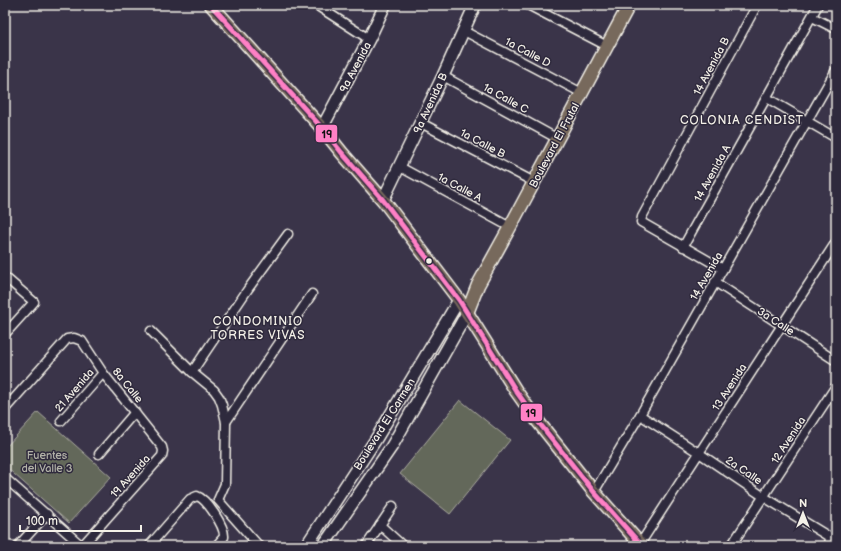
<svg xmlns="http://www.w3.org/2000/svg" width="841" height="551" viewBox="0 0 841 551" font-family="'Balsamiq Sans',sans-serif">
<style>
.green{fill:#64685a;stroke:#acaca1}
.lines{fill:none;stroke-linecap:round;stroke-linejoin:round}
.street-casing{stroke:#f4f1e8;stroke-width:11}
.secondary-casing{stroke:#f4f1e8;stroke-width:14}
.primary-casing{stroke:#f4f1e8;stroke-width:15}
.street{stroke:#2f2a3d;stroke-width:8}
.secondary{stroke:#2f2a3d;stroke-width:11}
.primary{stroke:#77695c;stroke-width:12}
.bus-1-casing{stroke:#2f2a3d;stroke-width:8}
.bus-1{stroke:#ff80c5;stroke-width:5}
.bus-dot{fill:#f4f1e8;stroke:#2f2a3d;stroke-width:1.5}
.labels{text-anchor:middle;stroke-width:3;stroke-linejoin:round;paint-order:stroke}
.street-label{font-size:11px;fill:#f4f1e8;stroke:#2f2a3d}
.park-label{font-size:11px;fill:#b3b3a8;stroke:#2f2a3d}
.neighbourhood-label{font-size:12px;letter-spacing:1px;fill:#f4f1e8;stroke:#2f2a3d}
.line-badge{stroke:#2f2a3d;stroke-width:1.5}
.pale-badge-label{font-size:11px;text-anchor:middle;font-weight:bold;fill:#111}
</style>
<rect width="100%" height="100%" fill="#3a3449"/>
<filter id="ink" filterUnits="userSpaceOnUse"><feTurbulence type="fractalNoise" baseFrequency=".025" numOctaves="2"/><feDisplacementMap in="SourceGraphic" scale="8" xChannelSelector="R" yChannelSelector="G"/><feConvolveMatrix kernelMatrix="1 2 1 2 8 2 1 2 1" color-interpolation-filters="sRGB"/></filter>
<g filter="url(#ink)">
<g class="green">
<path d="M460,400L510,440L450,514L400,474Z"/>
<path d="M38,412L111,477L69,523L5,466V448Z"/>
</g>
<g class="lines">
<defs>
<g id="street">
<path d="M316,5L369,39"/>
<path d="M528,5L607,46"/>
<path d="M812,17L836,29"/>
<path d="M464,31L582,93"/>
<path d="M443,76L558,139"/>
<path d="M767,98L836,138"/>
<path d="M421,123L534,182"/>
<path d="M400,167L510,227"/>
<path d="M683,247L818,5"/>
<path d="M723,269L641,222L642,217L757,5"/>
<path d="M5,277L34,302L5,334"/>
<path d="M715,282L836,361"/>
<path d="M151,331L192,372L214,390L219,397L222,405L226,422L225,484L218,500L259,546"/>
<path d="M192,372L248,289L288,234"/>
<path d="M5,409L67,339L74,338L82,341L103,373L162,447L163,451L162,456L82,546"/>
<path d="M640,415L699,453L764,497L836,541"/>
<path d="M61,421L103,373"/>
<path d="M226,422L312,294"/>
<path d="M99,454L135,412"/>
<path d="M5,478L82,546"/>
<path d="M594,492L640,415L836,70"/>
<path d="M380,525L403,546"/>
<path d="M640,544L836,242"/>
<path d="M18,546L47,514"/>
<path d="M149,546L190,499L197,496C207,499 225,527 224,537L216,546"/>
<path d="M366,546L393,506"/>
<path d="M731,546L836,386"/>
<path d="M827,546L836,532"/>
</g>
<g id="secondary">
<path d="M322,128L369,39L385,5"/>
<path d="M383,200L443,76L475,5"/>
<path d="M306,546L376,439L459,300"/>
<path d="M323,546L392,446L467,313"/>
</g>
<g id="primary">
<path d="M211,5L322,128L342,153L383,200L459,300L516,391L536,419L594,492L642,546"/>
<path d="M467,313L478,285L510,227L629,5"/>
</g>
</defs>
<use href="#street" class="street-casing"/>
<use href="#secondary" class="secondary-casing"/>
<use href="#primary" class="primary-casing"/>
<use href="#street" class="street"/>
<use href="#secondary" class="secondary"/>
<use href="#primary" class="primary"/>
<defs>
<path id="bus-1" d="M211,5L322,128L342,153L383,200L459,300L516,391L536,419L594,492L642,546"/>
</defs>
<use href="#bus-1" class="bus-1-casing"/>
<use href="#bus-1" class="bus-1"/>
</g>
</g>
<circle class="bus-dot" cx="429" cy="261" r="3.5"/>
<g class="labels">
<g class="street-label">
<text transform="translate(528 52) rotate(28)" y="4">1a Calle D</text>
<text transform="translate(711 66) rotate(-62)" y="4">14 Avenida B</text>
<text transform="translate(355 67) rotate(-62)" y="4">9a Avenida</text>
<text transform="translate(506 98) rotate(29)" y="4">1a Calle C</text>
<text transform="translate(430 103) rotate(-65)" y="4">9a Avenida B</text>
<text transform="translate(483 143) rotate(28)" y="4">1a Calle B</text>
<text transform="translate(554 145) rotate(-62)" y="4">Boulevard El Frutal</text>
<text transform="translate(712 173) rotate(-61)" y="4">14 Avenida A</text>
<text transform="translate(460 187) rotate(28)" y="4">1a Calle A</text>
<text transform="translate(706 276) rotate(-60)" y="4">14 Avenida</text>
<text transform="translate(776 321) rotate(33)" y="4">3a Calle</text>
<text transform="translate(128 385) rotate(51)" y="4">8a Calle</text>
<text transform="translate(729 387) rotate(-57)" y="4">13 Avenida</text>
<text transform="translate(74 390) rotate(-49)" y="4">21 Avenida</text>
<text transform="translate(384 424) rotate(-58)" y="4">Boulevard El Carmen</text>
<text transform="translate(788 440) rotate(-57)" y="4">12 Avenida</text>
<text transform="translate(744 470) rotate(34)" y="4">2a Calle</text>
<text transform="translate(130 476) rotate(-48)" y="4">19 Avenida</text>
</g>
<g class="park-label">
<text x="47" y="459">Fuentes<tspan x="47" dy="13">del Valle 3</tspan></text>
</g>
<g class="neighbourhood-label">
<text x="742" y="124">COLONIA CENDIST</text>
<text x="258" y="325">CONDOMINIO<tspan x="258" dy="14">TORRES VIVAS</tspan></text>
</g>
</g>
<g class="line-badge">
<rect x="315" y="124" width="23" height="19" rx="4" fill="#ff80c5"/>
<rect x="520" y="403" width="23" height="19" rx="4" fill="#ff80c5"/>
</g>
<g class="pale-badge-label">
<text x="327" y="138">19</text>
<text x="531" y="417">19</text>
</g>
<rect width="841" height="551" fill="none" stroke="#2f2a3d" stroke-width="20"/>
<rect x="10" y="10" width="821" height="531" fill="none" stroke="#f4f1e8" stroke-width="1.5" filter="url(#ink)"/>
<g transform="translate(803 513)" stroke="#2f2a3d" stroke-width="3" paint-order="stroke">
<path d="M0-3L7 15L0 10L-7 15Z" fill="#f4f1e8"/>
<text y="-6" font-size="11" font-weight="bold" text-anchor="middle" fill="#f4f1e8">N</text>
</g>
<path d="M20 525v6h121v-6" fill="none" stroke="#f4f1e8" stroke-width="2"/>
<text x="26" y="525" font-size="12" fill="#f4f1e8" stroke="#2f2a3d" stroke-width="3" paint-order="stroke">100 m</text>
</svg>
